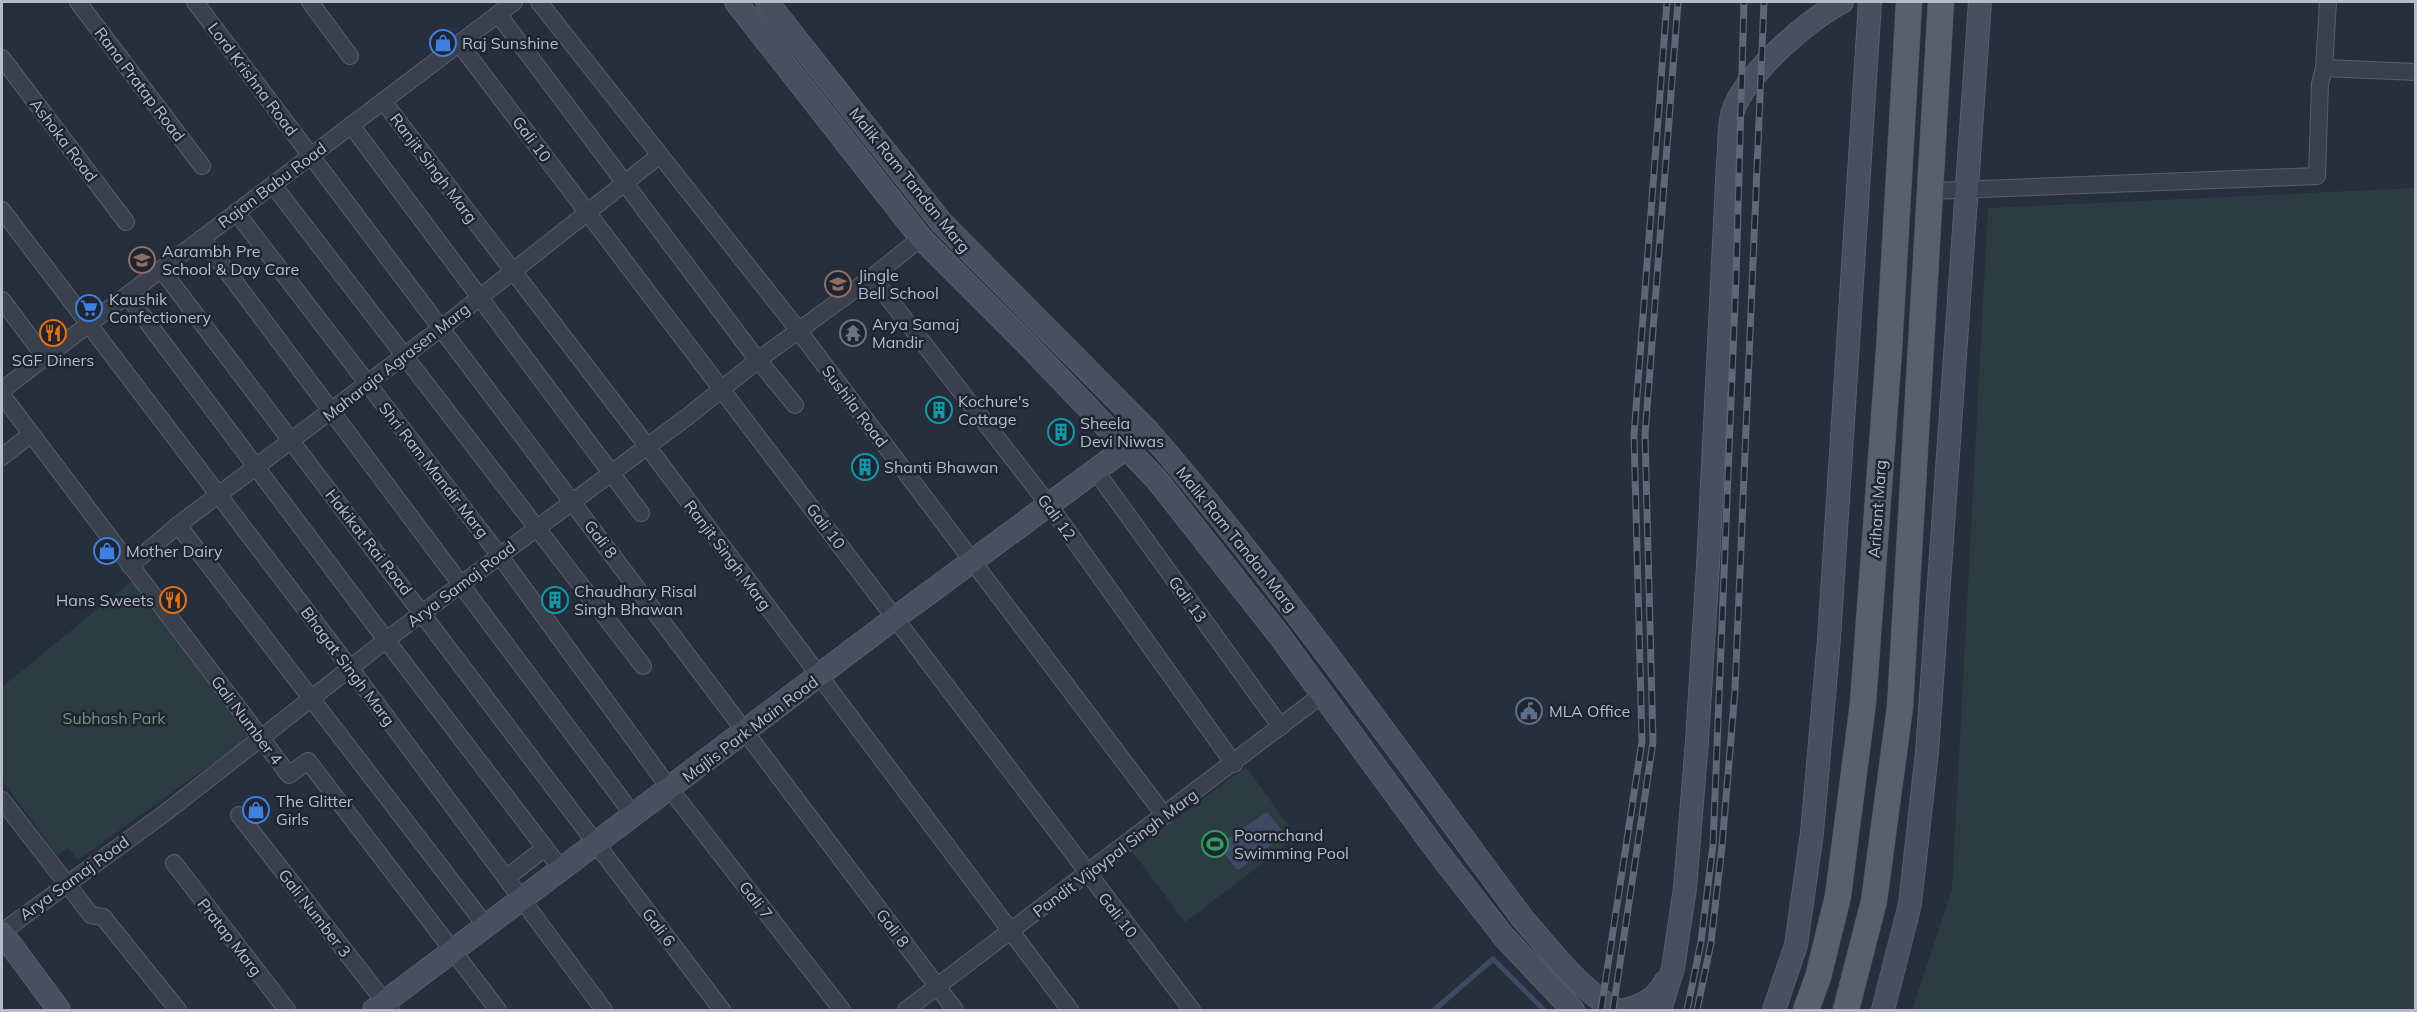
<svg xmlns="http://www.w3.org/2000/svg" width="2417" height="1012" viewBox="0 0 2417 1012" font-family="Mulish,sans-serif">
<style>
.green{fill:#2c3d41}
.water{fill:#3e4a64}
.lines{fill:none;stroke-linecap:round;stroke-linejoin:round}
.stream{stroke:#3e4a64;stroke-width:5}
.street-casing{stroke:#595e6b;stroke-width:18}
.secondary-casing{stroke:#595e6b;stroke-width:24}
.primary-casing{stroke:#444956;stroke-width:27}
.street{stroke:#3b404d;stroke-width:16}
.secondary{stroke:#494f5f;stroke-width:22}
.primary{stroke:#595f6d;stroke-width:26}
.rail-casing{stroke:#5f6675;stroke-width:7}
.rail{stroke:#202532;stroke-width:4.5;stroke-dasharray:14;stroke-linecap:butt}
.labels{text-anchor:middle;stroke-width:5;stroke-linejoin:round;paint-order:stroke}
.poi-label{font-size:16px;fill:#b7bbc8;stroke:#202532;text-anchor:start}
.street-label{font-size:16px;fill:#b7bbc8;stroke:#202532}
.park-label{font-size:16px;fill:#70967d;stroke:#202532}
</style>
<rect width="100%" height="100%" fill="#272e3c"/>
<g class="green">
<path d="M2415,188V1010H1912L1952,889L1988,208Z"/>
<path d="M132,581L251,736L78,860L68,848L57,855L2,780V687Z"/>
<path d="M1246,767L1297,837L1185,922L1132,851Z"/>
</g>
<path class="water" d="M1265,813H1268L1284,833L1283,836L1240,869H1236L1222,850V843Z"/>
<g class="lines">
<path class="stream" d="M1434,1010L1493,959L1544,1010"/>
<defs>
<g id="street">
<path d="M78,2L202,166"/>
<path d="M195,2L955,1010"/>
<path d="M310,2L350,56"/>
<path d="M539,2L792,322L1165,816"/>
<path d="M498,14L750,350L795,405"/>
<path d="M459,43L1192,1010"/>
<path d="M2,58L126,222"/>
<path d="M2324,68L2416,72"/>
<path d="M383,101L647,446L1070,1010"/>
<path d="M351,125L641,513"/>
<path d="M273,185L643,666"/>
<path d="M1930,191L2317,176L2320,84L2324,68L2328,2"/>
<path d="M2,210L350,668L604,1010"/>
<path d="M236,212L500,556L670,789L842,1010"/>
<path d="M202,238L634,816"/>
<path d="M161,269L722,1010"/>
<path d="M872,277L1049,505L1234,764"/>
<path d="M127,295L386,640L562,870"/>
<path d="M2,300L45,357"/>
<path d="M2,390L514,2"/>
<path d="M2,395L289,775L308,761L498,1010"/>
<path d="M2,457L31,434"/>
<path d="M1095,470L1281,727"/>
<path d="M178,525L486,926"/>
<path d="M130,566L178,525L440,329L660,155"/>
<path d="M2,800L91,915L103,917L178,1010"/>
<path d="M239,815L391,1010"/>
<path d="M174,863L287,1010"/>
<path d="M506,878L545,848"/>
<path d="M2,932L165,813L386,640L687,417L758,360L872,277L921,238"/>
<path d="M906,1010L1323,694"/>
</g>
<g id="secondary">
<path d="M736,2L921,238L1028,345L1157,480L1279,635L1437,851L1504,937L1573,1010"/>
<path d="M767,2L941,222L1149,432C1283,587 1401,755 1523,919C1551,951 1579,989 1616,1010"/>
<path d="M2,933L59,1010"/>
<path d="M374,1010L895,618L1138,439"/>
<path d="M1625,1010C1643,1005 1656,999 1665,982"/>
<path d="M1660,1010L1673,968L1685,888L1697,741L1708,565L1728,162C1730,146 1728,126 1733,111C1746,73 1807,21 1842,2"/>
<path d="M1774,1010L1796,945L1812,833L1829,639L1870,2"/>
<path d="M1883,1010L1910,904L1927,752L1980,2"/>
</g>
<g id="primary">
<path d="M1806,1010L1818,977L1838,896L1863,703L1889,350L1909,2"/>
<path d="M1846,1010L1874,901L1900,707L1941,2"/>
</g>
</defs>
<use href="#street" class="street-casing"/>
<use href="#secondary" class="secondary-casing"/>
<use href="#primary" class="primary-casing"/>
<use href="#street" class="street"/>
<use href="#secondary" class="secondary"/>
<use href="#primary" class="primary"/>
<defs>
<g id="rail">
<path d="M1601,1010L1642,741L1634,435L1667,2"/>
<path d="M1613,1010L1653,742L1645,435L1678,2"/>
<path d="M1687,1010L1701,942L1713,845L1736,278L1744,2"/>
<path d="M1697,1010L1711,943L1722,846L1735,690L1764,2"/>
</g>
</defs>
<use href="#rail" class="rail-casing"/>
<use href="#rail" class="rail"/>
</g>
<defs>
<symbol id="shop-ring" viewBox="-11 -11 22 22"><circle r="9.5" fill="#202532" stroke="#3f7fe0" stroke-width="1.5"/><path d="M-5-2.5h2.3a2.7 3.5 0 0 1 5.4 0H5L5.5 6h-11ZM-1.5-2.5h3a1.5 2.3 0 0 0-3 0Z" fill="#3f7fe0"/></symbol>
<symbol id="school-ring" viewBox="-11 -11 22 22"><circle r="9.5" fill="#202532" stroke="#8d6e63" stroke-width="1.5"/><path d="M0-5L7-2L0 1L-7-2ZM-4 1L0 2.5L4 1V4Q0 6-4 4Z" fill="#8d6e63"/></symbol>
<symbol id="supermarket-ring" viewBox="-11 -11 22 22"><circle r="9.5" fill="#202532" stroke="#3f7fe0" stroke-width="1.5"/><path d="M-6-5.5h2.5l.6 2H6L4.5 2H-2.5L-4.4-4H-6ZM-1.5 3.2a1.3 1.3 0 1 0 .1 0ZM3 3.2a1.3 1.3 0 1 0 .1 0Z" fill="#3f7fe0"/></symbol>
<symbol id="restaurant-ring" viewBox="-11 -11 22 22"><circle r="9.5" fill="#202532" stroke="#e8710a" stroke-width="1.5"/><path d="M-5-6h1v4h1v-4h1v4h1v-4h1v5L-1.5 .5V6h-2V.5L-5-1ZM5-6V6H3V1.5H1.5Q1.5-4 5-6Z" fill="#e8710a"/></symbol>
<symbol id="temple-ring" viewBox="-11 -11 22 22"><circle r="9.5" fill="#202532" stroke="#6b7280" stroke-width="1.5"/><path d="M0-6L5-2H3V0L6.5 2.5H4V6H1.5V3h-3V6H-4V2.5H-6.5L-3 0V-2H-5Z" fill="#6b7280"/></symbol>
<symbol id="building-ring" viewBox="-11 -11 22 22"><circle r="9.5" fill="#202532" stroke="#0f9aa8" stroke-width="1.5"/><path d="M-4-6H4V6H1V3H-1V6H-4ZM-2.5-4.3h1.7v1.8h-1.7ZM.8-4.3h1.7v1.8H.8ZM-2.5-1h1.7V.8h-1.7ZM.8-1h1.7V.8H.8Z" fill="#0f9aa8"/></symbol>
<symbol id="civic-ring" viewBox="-11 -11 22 22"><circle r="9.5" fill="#202532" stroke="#5c6f8a" stroke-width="1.5"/><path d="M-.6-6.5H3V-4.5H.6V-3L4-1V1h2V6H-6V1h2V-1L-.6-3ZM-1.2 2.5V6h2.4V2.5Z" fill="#5c6f8a"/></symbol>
<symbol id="stadium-ring" viewBox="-11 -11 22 22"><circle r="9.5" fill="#202532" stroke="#2e9e5b" stroke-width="1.5"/><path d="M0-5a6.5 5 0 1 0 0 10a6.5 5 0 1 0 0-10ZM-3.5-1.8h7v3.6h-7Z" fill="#2e9e5b"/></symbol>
</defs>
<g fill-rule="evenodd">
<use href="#shop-ring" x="428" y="28" width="30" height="30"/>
<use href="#school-ring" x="127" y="245" width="30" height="30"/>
<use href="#school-ring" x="823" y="269" width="30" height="30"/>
<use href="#supermarket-ring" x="74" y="293" width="30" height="30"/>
<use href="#restaurant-ring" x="38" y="318" width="30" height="30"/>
<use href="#temple-ring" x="838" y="318" width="30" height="30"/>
<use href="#building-ring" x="924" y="395" width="30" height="30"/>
<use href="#building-ring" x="1046" y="417" width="30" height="30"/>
<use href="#building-ring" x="850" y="452" width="30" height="30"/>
<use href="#shop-ring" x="92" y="536" width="30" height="30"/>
<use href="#restaurant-ring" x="158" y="585" width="30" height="30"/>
<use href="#building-ring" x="540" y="585" width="30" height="30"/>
<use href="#civic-ring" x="1514" y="696" width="30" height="30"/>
<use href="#shop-ring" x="241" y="795" width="30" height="30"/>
<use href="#stadium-ring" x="1200" y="829" width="30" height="30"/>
</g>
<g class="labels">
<g class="poi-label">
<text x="462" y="49">Raj Sunshine</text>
<text x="162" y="257">Aarambh Pre<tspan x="162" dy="18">School &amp; Day Care</tspan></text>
<text x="858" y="281">Jingle<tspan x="858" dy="18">Bell School</tspan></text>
<text x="109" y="305">Kaushik<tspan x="109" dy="18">Confectionery</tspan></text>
<text x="872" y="330">Arya Samaj<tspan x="872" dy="18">Mandir</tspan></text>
<text x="53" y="366" text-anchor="middle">SGF Diners</text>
<text x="958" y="407">Kochure's<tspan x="958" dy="18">Cottage</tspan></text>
<text x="1080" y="429">Sheela<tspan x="1080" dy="18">Devi Niwas</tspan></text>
<text x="884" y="473">Shanti Bhawan</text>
<text x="126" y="557">Mother Dairy</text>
<text x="574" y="597">Chaudhary Risal<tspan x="574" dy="18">Singh Bhawan</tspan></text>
<text x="154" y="606" text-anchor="end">Hans Sweets</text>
<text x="1549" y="717">MLA Office</text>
<text x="276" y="807">The Glitter<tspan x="276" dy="18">Girls</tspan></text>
<text x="1234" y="841">Poornchand<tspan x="1234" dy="18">Swimming Pool</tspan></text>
</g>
<g class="street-label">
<text transform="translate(253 79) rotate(53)" y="6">Lord Krishna Road</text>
<text transform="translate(140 84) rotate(53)" y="6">Rana Pratap Road</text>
<text transform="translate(532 139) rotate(53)" y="6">Gali 10</text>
<text transform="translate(64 140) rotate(53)" y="6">Ashoka Road</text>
<text transform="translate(434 168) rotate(53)" y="6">Ranjit Singh Marg</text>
<text transform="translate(910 180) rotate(51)" y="6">Malik Ram Tandan Marg</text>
<text transform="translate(272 185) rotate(-37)" y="6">Rajan Babu Road</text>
<text transform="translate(396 362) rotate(-38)" y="6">Maharaja Agrasen Marg</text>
<text transform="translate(855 406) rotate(53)" y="6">Sushila Road</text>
<text transform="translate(434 470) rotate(52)" y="6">Shri Ram Mandir Marg</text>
<text transform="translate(1877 509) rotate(-86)" y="6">Arihant Marg</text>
<text transform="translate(1057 517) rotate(54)" y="6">Gali 12</text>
<text transform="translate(826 526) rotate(53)" y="6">Gali 10</text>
<text transform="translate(601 539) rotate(53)" y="6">Gali 8</text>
<text transform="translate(1237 539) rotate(51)" y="6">Malik Ram Tandan Marg</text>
<text transform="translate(369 542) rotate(52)" y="6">Hakikat Rai Road</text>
<text transform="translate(728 555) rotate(53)" y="6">Ranjit Singh Marg</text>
<text transform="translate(461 584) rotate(-37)" y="6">Arya Samaj Road</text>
<text transform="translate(1188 599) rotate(54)" y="6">Gali 13</text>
<text transform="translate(348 666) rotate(53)" y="6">Bhagat Singh Marg</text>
<text transform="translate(247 720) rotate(53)" y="6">Gali Number 4</text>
<text transform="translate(750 729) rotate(-37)" y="6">Majlis Park Main Road</text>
<text transform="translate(1115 853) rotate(-37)" y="6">Pandit Vijaypal Singh Marg</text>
<text transform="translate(74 878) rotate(-36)" y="6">Arya Samaj Road</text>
<text transform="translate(756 900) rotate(52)" y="6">Gali 7</text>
<text transform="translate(315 913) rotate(52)" y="6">Gali Number 3</text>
<text transform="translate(1118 915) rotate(52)" y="6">Gali 10</text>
<text transform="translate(659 927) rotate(53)" y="6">Gali 6</text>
<text transform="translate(893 928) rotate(53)" y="6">Gali 8</text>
<text transform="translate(230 937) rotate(52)" y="6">Pratap Marg</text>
</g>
<g class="park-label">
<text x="114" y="724">Subhash Park</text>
</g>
</g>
<rect width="2417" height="1012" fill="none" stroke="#b7bbc8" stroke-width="6"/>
</svg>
